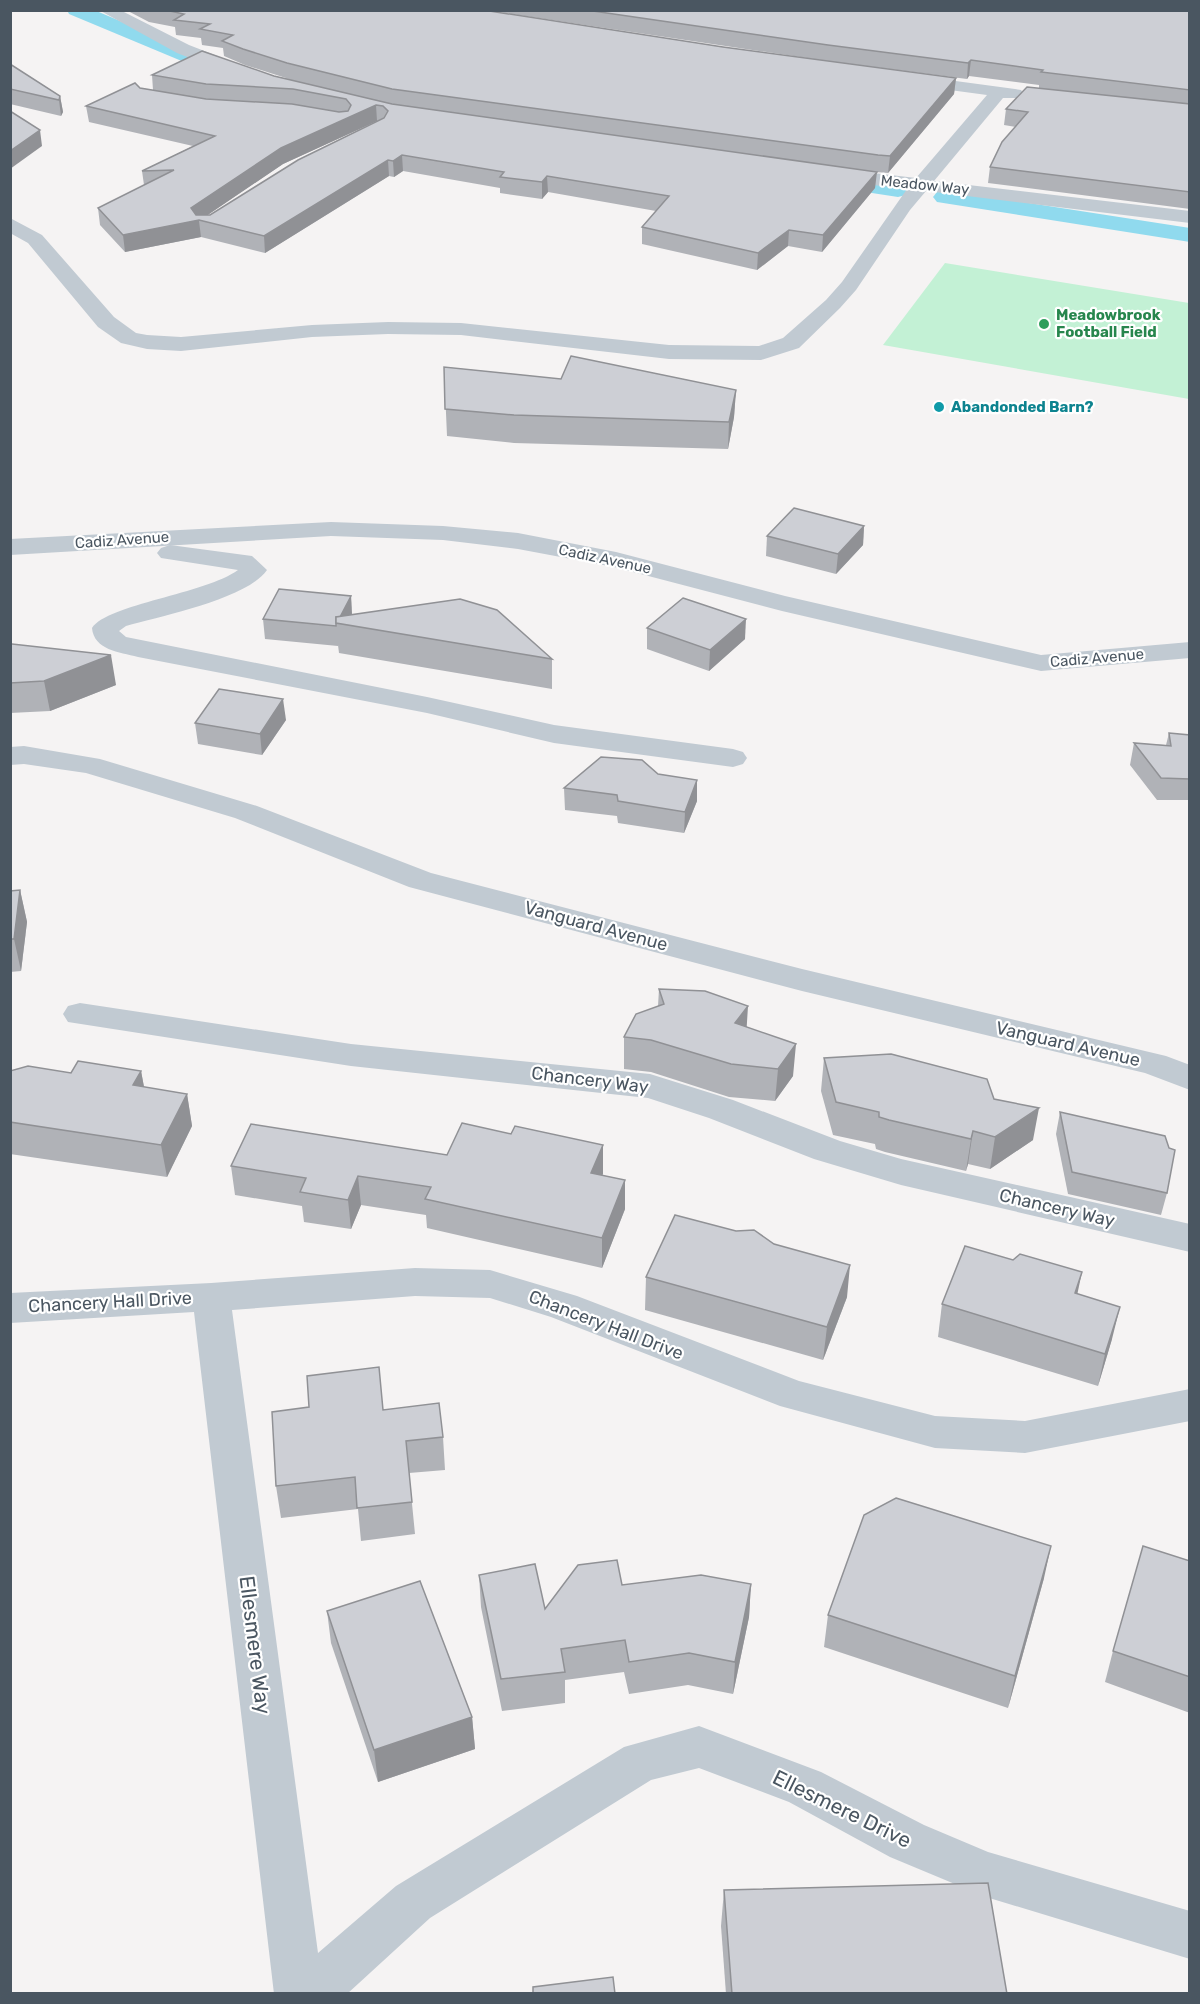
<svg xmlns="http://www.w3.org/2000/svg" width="1200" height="2004" viewBox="0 0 1200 2004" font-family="Rubik,sans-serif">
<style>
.green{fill:#c3f1d5}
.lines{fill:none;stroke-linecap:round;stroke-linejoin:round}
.canal{fill:#90daee;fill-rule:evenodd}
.minor{fill:#c1cad2;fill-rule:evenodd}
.wall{fill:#b0b2b7;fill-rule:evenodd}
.shaded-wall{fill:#909195}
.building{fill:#cdcfd5;stroke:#909195;stroke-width:1.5;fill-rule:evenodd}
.leisure-dot{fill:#2e9e5b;stroke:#fff;stroke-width:2}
.culture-dot{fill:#0f9aa8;stroke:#fff;stroke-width:2}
.labels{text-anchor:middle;stroke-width:4.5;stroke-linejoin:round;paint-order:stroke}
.far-street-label{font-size:15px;fill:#4a5661;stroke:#fff}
.far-leisure-label{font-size:15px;font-weight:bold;fill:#27864d;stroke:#fff;text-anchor:start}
.far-culture-label{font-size:15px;font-weight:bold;fill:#0d838f;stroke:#fff;text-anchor:start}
.street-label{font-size:18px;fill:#4a5661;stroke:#fff}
.near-street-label{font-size:21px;fill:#4a5661;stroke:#fff}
</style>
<rect width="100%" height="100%" fill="#f5f3f3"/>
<path class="green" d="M945,263L1189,303V399L883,345Z"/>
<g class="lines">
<g class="canal">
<path d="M67,10H94L246,74L250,78L246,82L239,84L232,82L69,14Z"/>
<path d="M821,172L898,183L906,185L910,190L906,195L898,197L813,184L809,179L813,174Z"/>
<path d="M945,190L1190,228V242L937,202L933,197L937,192Z"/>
</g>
<g class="minor">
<path d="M99,10H120L189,45L243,66L246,70L243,74H231L177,53Z"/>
<path d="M911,75L1015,89L1021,90L1024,94L1021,98H1003L934,181L1190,211V223L926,191L910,210L856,290L840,308L799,348L761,360L669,359L461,335L388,334L312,337L181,351L147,349L121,343L98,327L28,243L10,233V218L42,235L114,317L136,333L147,335L181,337L312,325L388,322L461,323L669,345L759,346L783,338L826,300L842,282L907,189L831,180L824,178L822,174L824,170L831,168L916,178L987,95L905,84L902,80L905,76Z"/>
<path d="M331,522L443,526L518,533L616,552L785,596L1041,655L1190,642V658L1041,671L782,611L614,567L518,549L443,540L331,536L10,555V539Z"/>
<path d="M170,545L252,556L267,570C247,599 161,616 126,626L119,631L126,637L427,697L554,725L733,749L743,752L747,758L743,764L733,767L554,743L427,713L138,657C119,652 94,650 92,628C108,604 205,594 238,570L161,558L157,553L161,548Z"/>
<path d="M24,746L100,759L257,806L431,873L802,969L1166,1056L1190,1065V1090L1145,1073L802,991L409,887L235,818L86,773L24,764L10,765V747Z"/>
<path d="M80,1003L351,1044L650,1074L733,1100L840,1141L901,1159L1190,1224V1252L901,1185L814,1159L709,1118L648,1098L351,1066L68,1022L63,1014L68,1006Z"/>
<path d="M415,1268L490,1270L577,1296L799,1381L935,1416L1025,1421L1190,1389V1421L1025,1453L935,1448L780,1406L551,1317L490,1298L415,1296L232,1310L318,1953L396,1886L624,1747L699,1726L821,1772L924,1825L988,1852L1190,1911V1959L986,1897L890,1857L789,1802L699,1768L651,1780L430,1918L347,1994H274L194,1312L10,1323V1293L211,1283Z"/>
</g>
</g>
<g class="wall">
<path d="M126,10H483L723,47L956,78L954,94L888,173L876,172L875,188L822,252L788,246L757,270L642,244V227L656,211L548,192L542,199L500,193V188L403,171L394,177L389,176L265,253L201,237L125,252L100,225L98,208L144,185L142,171L193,146L89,122L86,106L140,88L153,90L152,75L274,76L289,79L245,65L224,56L223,48L202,45L201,38L176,35L175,27L149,22ZM377,121H378L210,215H207L283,164Z"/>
<path d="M484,10H1190V209L988,183L990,167L1016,127L1004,125L1006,109L1039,88V85L969,76L967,79L827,61Z"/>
<path d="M10,64L60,96L63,112L61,116L10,104Z"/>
<path d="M444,367L561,379L736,390L734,417L728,449L514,443L447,436Z"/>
<path d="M864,526L863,545L836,574L766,556L767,536Z"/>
<path d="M351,596L352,615L552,659V689L339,653L338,645V646L265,639L263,619Z"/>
<path d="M647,628L745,639L709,671L647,649Z"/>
<path d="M10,644L116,685L50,711L10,713Z"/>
<path d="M286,720L262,755L198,744L195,723Z"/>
<path d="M1169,733L1190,735V800H1157L1130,765L1134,743L1166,745Z"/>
<path d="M564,788L697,801L684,833L618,823L617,816L565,810Z"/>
<path d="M20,890L27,922L21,971L10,972V891Z"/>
<path d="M659,989L746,1026L793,1076L775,1101L729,1097L651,1072L624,1069V1037L658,1006Z"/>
<path d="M824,1058L994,1099L1033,1140L990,1169L968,1164L966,1171L885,1152L876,1149L875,1144L833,1135L821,1091Z"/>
<path d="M10,1071L71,1073L141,1071L144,1087L187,1094L192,1126L167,1177L10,1154Z"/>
<path d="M1060,1112L1167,1193L1161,1215L1068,1194L1056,1134Z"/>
<path d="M511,1134L603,1145L602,1175L625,1209L602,1268L427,1228L426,1215L361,1205L351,1229L304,1222L302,1206L235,1195L231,1166L447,1155Z"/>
<path d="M1013,1260L1077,1294L1112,1339L1098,1386L938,1337L942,1304Z"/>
<path d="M646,1277L847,1297L823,1360L645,1310Z"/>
<path d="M383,1410L443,1437L445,1470L409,1473L415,1534L361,1541L358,1509L281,1518L276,1486Z"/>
<path d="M1190,1561V1713L1105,1682L1113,1651Z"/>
<path d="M479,1575L545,1609L622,1585L751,1584L749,1617L733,1694L688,1685L629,1694L624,1672L565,1680V1703L502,1711L481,1607Z"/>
<path d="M1044,1578L1008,1708L824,1647L828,1615Z"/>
<path d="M327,1611L472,1717L475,1749L378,1782L331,1643Z"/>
<path d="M724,1890L1007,1994H726L721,1926Z"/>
</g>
<g class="shaded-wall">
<path d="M971,60L969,76L967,79L968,63Z"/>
<path d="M956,78L954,94L888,173L890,156Z"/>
<path d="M60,96L63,112L61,116L59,100Z"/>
<path d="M376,105L377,121L283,164L199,221L201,237L125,252L123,235L281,148Z"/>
<path d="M40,130L42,146L10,169V151Z"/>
<path d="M402,155L403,171L394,177L393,161Z"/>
<path d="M388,160L389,176L265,253L264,236Z"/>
<path d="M877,172L875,188L822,252L823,235Z"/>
<path d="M547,176L548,192L542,199V182Z"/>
<path d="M789,230L788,246L757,270L758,253Z"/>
<path d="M736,390L734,417L728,449L729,422Z"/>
<path d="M864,526L863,545L836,574L838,554Z"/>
<path d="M351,596L352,616L337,623Z"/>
<path d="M746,619L745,639L709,671L710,650Z"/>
<path d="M111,655L116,685L50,711L44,681Z"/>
<path d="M283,699L286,720L262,755L260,734Z"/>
<path d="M697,780V801L684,833L685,812Z"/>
<path d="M20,890L27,922L21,971L14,939Z"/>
<path d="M748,1006L746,1038L735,1023Z"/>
<path d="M796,1044L793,1076L775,1101L778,1069Z"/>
<path d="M141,1071L147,1103L133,1085Z"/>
<path d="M187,1094L192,1126L167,1177L161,1145Z"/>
<path d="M1039,1108L1033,1140L990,1169L995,1137Z"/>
<path d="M973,1131L968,1164L966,1171L971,1139Z"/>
<path d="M603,1145V1174L591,1202V1173Z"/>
<path d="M358,1176L361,1205L351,1229L348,1200Z"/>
<path d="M625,1180V1209L602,1268V1238Z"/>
<path d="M850,1265L847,1297L823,1360L827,1327Z"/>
<path d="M1082,1272L1075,1305V1293Z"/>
<path d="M1120,1307L1112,1339L1098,1386L1105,1354Z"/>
<path d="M1051,1546L1044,1578L1008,1708L1015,1676Z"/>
<path d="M751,1584L749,1617L733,1694L735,1662Z"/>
<path d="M472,1717L475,1749L378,1782L374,1750Z"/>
</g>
<g class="building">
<path d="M165,10H483L723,47L956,78L890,156L878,155L392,89L287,63L243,49L222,41L233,35L200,29L210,24L174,20L184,14Z"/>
<path d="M586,10L1190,11V90L1041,72L1043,70L971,60L968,63L828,45Z"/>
<path d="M202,51L274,76L392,104L877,172L823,235L789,230L758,253L642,227L669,196L547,176L542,182L500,177L504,172L402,155L393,161L388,160L264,236L199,220L123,235L98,208L174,170L142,171L215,136L86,106L135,83L140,88L206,99L292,104L339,112L348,111L351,105L346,99L293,89L206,84L152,75ZM376,105L383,106L388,111L384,118L298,160L210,215H196L191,208L281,148Z"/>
<path d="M10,64L60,96L59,100L10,89Z"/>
<path d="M1027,87L1190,104V192L990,167L1002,142L1028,112L1006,109Z"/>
<path d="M10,111L40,130L10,151Z"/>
<path d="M571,356L736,390L729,422L514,415L445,409L444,367L561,379Z"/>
<path d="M794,508L864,526L838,554L767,536Z"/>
<path d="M279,589L351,596L340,617H336V626L263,619Z"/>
<path d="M683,598L746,619L710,650L647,628Z"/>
<path d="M460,599L497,610L552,659L336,623V617Z"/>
<path d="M10,644H12L111,655L44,681L10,683Z"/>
<path d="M219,689L283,699L260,734L195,723Z"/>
<path d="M1169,733L1190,735V779L1161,778L1134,743L1171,746Z"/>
<path d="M601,757L642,760L658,774L697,780L685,812L618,801L617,795L564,788Z"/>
<path d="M20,890L14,939H10V891Z"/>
<path d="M659,989L705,991L748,1006L735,1023L796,1044L778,1069L731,1064L651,1040L624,1037L636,1014L664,1004Z"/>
<path d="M891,1054L987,1079L994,1099L1039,1108L995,1137L973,1131L971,1139L889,1120L879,1117V1112L836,1102L824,1058Z"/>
<path d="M78,1061L141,1071L133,1085L187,1094L161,1145L10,1122V1071L28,1066L71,1073Z"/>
<path d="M1060,1112L1165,1136L1169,1148L1175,1150L1167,1193L1072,1172Z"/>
<path d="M462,1123L511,1134L515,1126L603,1145L591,1173L625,1180L602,1238L425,1199L431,1187L358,1176L348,1200L300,1192L306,1178L231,1166L251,1124L447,1155Z"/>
<path d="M675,1215L736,1231L754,1230L774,1244L850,1265L827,1327L646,1277Z"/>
<path d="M965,1246L1013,1260L1020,1254L1082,1272L1075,1293L1120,1307L1105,1354L942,1304Z"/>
<path d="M379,1367L383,1410L439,1403L443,1437L406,1441L412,1502L357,1508L355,1477L276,1486L272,1412L309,1407L307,1376Z"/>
<path d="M896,1498L1051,1546L1015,1676L828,1615L864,1515Z"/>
<path d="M1143,1546L1190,1561V1677L1113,1651Z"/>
<path d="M617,1560L622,1585L701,1575L751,1584L735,1662L689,1653L629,1662L625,1640L561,1649L565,1672L501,1679L479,1575L535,1564L545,1609L578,1565Z"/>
<path d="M420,1581L472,1717L374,1750L327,1611Z"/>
<path d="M988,1883L1007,1994H732L724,1890Z"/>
<path d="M613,1977L615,1994H533V1987Z"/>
</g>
<circle class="leisure-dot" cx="1044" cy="324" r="6"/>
<circle class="culture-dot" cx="939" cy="407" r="6"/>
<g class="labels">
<g class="far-street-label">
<text transform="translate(925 185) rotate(6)" y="5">Meadow Way</text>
<text transform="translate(122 540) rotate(-4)" y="5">Cadiz Avenue</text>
<text transform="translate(605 559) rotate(12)" y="5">Cadiz Avenue</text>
<text transform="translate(1097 658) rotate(-5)" y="5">Cadiz Avenue</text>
</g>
<g class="far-leisure-label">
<text x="1056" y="320">Meadowbrook<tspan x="1056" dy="17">Football Field</tspan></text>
</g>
<g class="far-culture-label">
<text x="951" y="412">Abandonded Barn?</text>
</g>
<g class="street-label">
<text transform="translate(596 926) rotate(15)" y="6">Vanguard Avenue</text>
<text transform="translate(1068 1044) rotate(13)" y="6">Vanguard Avenue</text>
<text transform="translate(590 1080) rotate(7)" y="6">Chancery Way</text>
<text transform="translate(1057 1208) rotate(13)" y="6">Chancery Way</text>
<text transform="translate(110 1302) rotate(-3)" y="6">Chancery Hall Drive</text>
<text transform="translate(606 1325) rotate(21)" y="6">Chancery Hall Drive</text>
</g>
<g class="near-street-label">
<text transform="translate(255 1645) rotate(83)" y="7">Ellesmere Way</text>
<text transform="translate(842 1809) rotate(26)" y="7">Ellesmere Drive</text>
</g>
</g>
<rect width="1200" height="2004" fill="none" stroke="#4a5661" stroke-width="24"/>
</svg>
